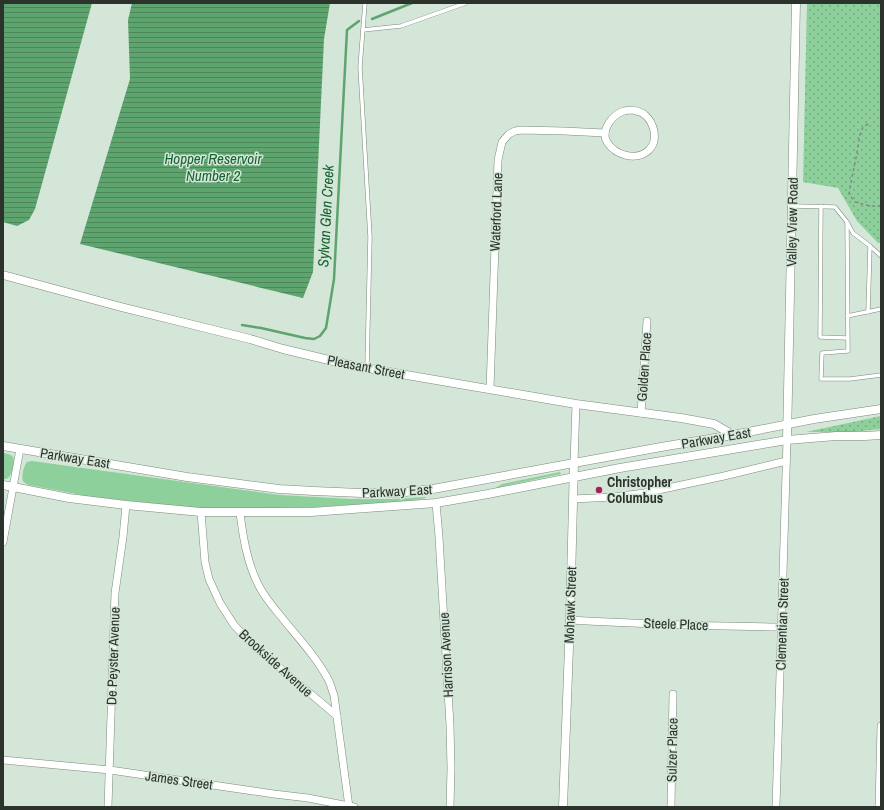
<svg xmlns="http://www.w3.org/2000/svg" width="884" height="810" viewBox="0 0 884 810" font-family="'Archivo Narrow',sans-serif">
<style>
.green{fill:#8ed09c}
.park{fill:url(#park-dots)}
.water{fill:url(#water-rules)}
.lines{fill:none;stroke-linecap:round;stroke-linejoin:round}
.stream{stroke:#5ea46e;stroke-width:2.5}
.service-casing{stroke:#7a8a7d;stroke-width:4.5}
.minor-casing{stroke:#7a8a7d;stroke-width:8}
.tertiary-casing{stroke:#7a8a7d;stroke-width:9}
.path{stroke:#7f8b81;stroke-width:1.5;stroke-dasharray:3 3;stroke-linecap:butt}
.service{stroke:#fff;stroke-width:3.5}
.minor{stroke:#fff;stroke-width:7}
.tertiary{stroke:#fff;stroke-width:8}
.poi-dot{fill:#a91c5b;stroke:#d4e6d7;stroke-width:1.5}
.labels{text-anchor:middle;stroke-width:3;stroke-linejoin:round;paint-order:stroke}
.street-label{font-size:14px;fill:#2c332d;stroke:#d4e6d7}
.poi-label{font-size:14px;font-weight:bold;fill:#2c332d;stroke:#d4e6d7;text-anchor:start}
.water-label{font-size:15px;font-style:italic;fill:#166431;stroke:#d4e6d7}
</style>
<defs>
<pattern id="park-dots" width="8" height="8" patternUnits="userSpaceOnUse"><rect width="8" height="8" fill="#8ed09c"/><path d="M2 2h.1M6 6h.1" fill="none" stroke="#74a980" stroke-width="1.8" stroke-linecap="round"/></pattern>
<pattern id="water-rules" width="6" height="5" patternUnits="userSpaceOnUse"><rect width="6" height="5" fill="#5ea46e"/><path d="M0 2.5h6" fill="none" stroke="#4e865b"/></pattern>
</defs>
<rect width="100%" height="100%" fill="#d4e6d7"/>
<g class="green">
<path d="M3,453C6,453 10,454 13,457C15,460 12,474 9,477C7,479 6,479 3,479Z"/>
<path d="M32,461L280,495L350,499H393L425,497L426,498L411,501L317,507L223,509L188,507L92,497L29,485C27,484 24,483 23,481C21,477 24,465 27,462Z"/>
<path d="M560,472L561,474L495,488L502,484Z"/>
</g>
<g class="park">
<path d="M807,3H881V243H878L857,221L838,188L803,182Z"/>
<path d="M881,416V429L851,432H806Z"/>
</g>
<g class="water">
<path d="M3,3H92L35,209L29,220L17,226L3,222Z"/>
<path d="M132,3H330L324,39L313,272L303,298L80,244L130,79L128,20Z"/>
</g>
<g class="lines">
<g class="stream">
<path d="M372,19L412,3"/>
<path d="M242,325L261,328L305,338L314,339L320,336L326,328L334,279L347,30L359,21"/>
</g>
<defs>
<g id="service">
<path d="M365,3L360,67L370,237L367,367"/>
<path d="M363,30L401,26L466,3"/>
<path d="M793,206L835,207L847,222L853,233L870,246L881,256"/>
<path d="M821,206L820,337L847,338"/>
<path d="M847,222L848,351L822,353L821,379H850L881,375"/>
<path d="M868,312L870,246"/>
<path d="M847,316L881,309"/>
</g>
<g id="minor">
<path d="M633,110C637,111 642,112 645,115C654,123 659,140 649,150C636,162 615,155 607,142C600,130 613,114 624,111C627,110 631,110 633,110Z"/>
<path d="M490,389L498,160L502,142L509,134L515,131L522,130L564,131L605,133"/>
<path d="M641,413L647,321"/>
<path d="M574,463L576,404"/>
<path d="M573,499L614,497L644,493L724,476L786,461"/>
<path d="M436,503L439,537L450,725L451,768L450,807"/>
<path d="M201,512L205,562L209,579L220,603L234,625L255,647L337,716"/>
<path d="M240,513C243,537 247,562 258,584C265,599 277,611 287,624C302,642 318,660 329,681C331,685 332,691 334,695L349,807"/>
<path d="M3,542L20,449"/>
<path d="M570,620C640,624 711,626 781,627"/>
<path d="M3,760L110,770L274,794L308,798L354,807"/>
<path d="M108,807L115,593L123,537L126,505"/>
<path d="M671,807L673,694"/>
<path d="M776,807L787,440"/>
<path d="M879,807L881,726"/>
</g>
<g id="tertiary">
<path d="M3,275L121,307L250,339L283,349L354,366L576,404L681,418L714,424L733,435"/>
<path d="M787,440L796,3"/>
<path d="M3,446L187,477L279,489L314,491L361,493H396L433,489L661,447L733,435L814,419L881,409"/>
<path d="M3,485L69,498L126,505L201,512H311L436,503L488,494L620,468L787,440L836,436H865L881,435"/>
<path d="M563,807L570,620L574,463"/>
</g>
</defs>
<use href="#service" class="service-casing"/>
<use href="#minor" class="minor-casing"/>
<use href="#tertiary" class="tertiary-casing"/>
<path class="path" d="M868,124L863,127L860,135L856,158L852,177L849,194L855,202L870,206H881"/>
<use href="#service" class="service"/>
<use href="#minor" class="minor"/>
<use href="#tertiary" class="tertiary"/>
</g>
<circle class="poi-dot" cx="599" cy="490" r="4"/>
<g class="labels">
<g class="street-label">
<text transform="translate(496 212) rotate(-88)" y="5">Waterford Lane</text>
<text transform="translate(792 222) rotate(-89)" y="5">Valley View Road</text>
<text transform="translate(366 367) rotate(11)" y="5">Pleasant Street</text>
<text transform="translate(644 367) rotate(-86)" y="5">Golden Place</text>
<text transform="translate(716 438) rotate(-10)" y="5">Parkway East</text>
<text transform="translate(75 458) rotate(9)" y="5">Parkway East</text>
<text transform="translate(397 491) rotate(-3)" y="5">Parkway East</text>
<text transform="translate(570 605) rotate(-88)" y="5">Mohawk Street</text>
<text transform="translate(676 624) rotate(2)" y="5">Steele Place</text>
<text transform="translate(782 624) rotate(-88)" y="5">Clementian Street</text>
<text transform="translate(446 655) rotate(-93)" y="5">Harrison Avenue</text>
<text transform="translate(113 656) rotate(-88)" y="5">De Peyster Avenue</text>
<text transform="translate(276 663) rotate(42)" y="5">Brookside Avenue</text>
<text transform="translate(672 750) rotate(-89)" y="5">Sulzer Place</text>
<text transform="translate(179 780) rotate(8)" y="5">James Street</text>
</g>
<g class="poi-label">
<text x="607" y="487">Christopher<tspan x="607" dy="16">Columbus</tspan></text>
</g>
<g class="water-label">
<text x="213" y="164">Hopper Reservoir<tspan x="213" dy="17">Number 2</tspan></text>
<text transform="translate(326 216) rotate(-87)" y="5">Sylvan Glen Creek</text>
</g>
</g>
<rect width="884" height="810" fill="none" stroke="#2c332d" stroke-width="8"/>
</svg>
